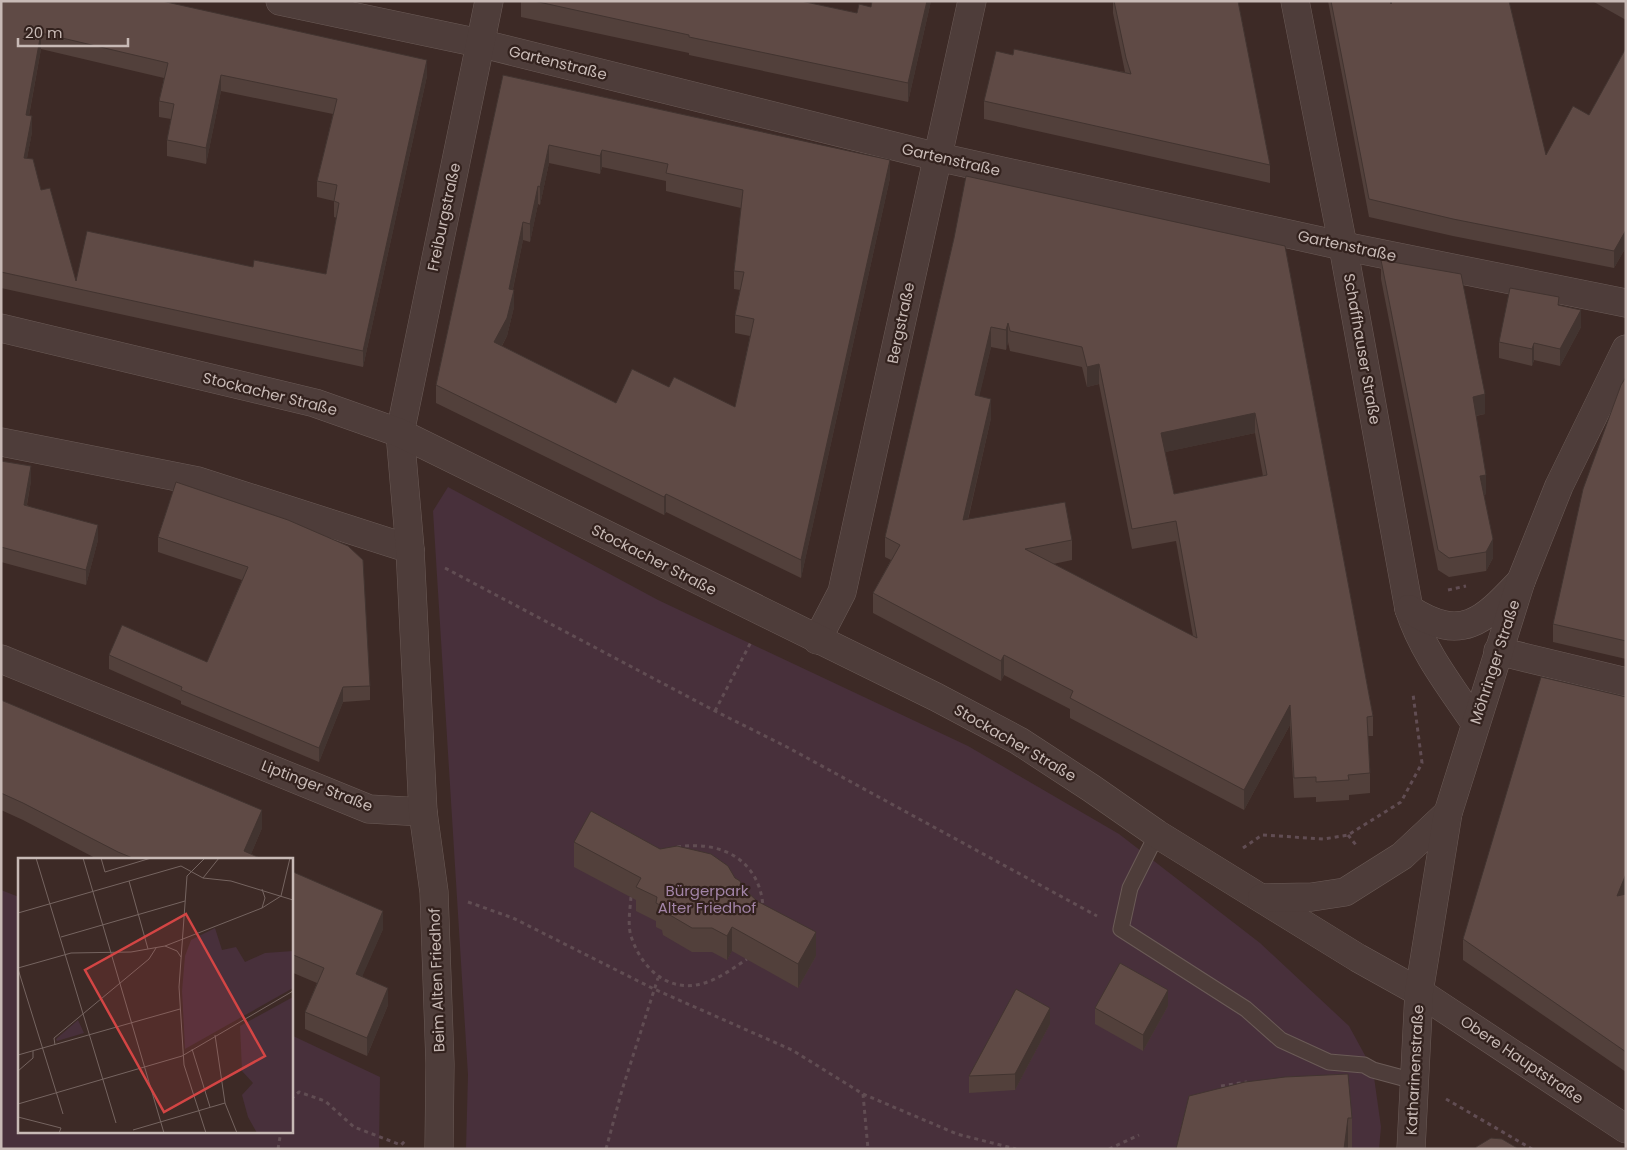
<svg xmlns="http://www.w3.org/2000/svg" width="1627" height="1150" viewBox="0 0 1627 1150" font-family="Poppins,sans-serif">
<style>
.green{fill:#48303b}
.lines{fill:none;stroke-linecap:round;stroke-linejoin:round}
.service-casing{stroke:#6b5b57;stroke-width:17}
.minor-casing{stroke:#6b5b57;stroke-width:29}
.tertiary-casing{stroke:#6b5b57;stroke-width:29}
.path{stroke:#614d53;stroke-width:3;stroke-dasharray:4 4;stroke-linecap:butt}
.service{stroke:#4e3d3a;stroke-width:15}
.minor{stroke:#4e3d3a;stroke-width:28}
.tertiary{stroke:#4e3d3a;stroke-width:28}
.wall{fill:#52403b;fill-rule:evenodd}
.shaded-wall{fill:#423430}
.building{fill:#5f4a45;stroke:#423430;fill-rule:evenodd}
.labels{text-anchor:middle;stroke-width:4.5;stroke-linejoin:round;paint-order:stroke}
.street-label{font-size:15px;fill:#c8bab6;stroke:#33221e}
.park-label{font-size:15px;fill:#a284a7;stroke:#33221e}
.inset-road{fill:none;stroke:#756460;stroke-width:1}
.view{fill:#d34544;fill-opacity:0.15;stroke:#d34544;stroke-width:2.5}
.inset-edge{fill:none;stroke:#c8bab6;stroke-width:2.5}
</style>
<rect width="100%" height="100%" fill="#3d2a26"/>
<g class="green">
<path d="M448,487L658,600L968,746L1119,834L1260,943L1349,1026L1373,1070L1381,1127L1379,1149H466L468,1075L433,511Z"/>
<path d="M1,890L19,897V1131H291V1035L380,1077L379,1149H1Z"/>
</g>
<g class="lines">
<defs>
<path id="service" d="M1157,834L1130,888L1121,929L1246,1009L1281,1040L1329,1062L1364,1065L1373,1070L1414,1081"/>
<g id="minor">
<path d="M280,1L479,43L938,157L1343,246L1626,303"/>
<path d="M1295,1L1343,246L1409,609C1423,652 1450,686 1475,723"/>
<path d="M1,442L198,481L410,549"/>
<path d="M1409,609C1463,644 1484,620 1521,581"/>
<path d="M817,640L842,592L972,1"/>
<path d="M1498,651L1626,682"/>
<path d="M1,659L369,809L423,812"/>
<path d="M439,1149L440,1064L434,892L423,812L410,549L400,433L489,1"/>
</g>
<g id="tertiary">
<path d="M1,328L315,403L400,433L936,697L1019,741L1091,788L1157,834L1358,958L1419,992L1626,1129"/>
<path d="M1262,898L1312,897L1345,892L1402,856L1448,813"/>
<path d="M1411,1149L1419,992L1448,813L1521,581L1559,486L1626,349"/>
</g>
</defs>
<use href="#service" class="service-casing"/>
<use href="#minor" class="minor-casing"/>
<use href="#tertiary" class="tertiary-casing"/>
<g class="path">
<path d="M445,568L715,711L787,747L1097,916"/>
<path d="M1448,590L1466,586"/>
<path d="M715,711L751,642"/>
<path d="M1348,835L1356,845"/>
<path d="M677,847C721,840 760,860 763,907"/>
<path d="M1243,848L1262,835L1324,839L1348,835L1401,802L1422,763L1413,694"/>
<path d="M631,897C630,910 627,927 632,939C644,973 674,996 710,981C723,976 735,967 747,959"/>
<path d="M468,902L513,918L654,989L792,1050L863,1094L957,1134L1016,1149"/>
<path d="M1221,1086L1247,1082"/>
<path d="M863,1094L868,1149"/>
<path d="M291,1099L299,1092L325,1101L354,1127L401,1145L405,1141"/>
<path d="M1446,1099L1532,1149"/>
<path d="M278,1149L281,1131"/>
<path d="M606,1149L622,1090L658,978"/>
<path d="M1109,1149L1139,1135"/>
</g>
<use href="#service" class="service"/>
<use href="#minor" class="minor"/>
<use href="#tertiary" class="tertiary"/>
</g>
<g class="wall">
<path d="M1,1L427,76L363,367L1,288ZM41,49L164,78L159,101V117L171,119L167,140V156L188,160L206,164L221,91L333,114L317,181V197L334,201V217L337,218L326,274L253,267L76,281L41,190L27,158L32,132L29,116Z"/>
<path d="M521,1H801L857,13L871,7L872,1H931L908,102L689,55V53L521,17Z"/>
<path d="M1113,1H1238L1270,165V183L984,119V101L1013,55L1125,72L1113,13Z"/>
<path d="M1328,1H1390L1391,4L1546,155L1589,115L1626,48V247L1614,268L1453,236L1369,217Z"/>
<path d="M1594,1H1626V20L1594,2Z"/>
<path d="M503,75L890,178L801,578L666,512L664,515L436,403V385ZM549,163L600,174L602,167L666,181V191L741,208L734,271V289L740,290L735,315V333L750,336L735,407L669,387L616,403L502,346L507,336L514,307L513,289L523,240L530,242L538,204L540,205Z"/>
<path d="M954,238L1285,246L1373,716V736H1368L1370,773V793L1349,795V800L1316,802V797L1294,798L1290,725L1244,810L1070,718V709L1004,675L1001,681L873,613V593L891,560L885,557V537ZM1008,342L1010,351L1082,367L1087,387L1099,384L1132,549L1176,541L1193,636L1053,564L1072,560V540L968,520L991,418L979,396L991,347L1006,350ZM1255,433L1263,476L1174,494L1165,452Z"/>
<path d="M1381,260L1485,414L1476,416L1486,494L1484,495L1493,558L1486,571L1449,577L1438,570L1381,279Z"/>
<path d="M1559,305L1581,327L1560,366L1534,360L1532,366L1499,358V342Z"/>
<path d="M1626,377V659L1553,642V624Z"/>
<path d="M1,461L31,481L27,505L98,540L86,585L1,562Z"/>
<path d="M176,482L370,686V700L343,702L319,762L181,704V701L109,669V655L207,662L242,580L158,552V537Z"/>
<path d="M1626,697V1072L1463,960V939Z"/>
<path d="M1,700L262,828L251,854L262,859H97L23,820L1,810Z"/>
<path d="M574,842L660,849L735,878L743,888L816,956L798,988L732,951L727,960L712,952H692L663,935L662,930L656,927V921L636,911V900L574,867Z"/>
<path d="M291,871L383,929L362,976L388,1005L367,1056L305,1029V1012L317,983L291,972Z"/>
<path d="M1168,1006L1143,1051L1095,1024V1008Z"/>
<path d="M1050,1024L1015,1090L969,1093V1076Z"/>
<path d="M1189,1096L1352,1118V1149H1176Z"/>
</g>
<g class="shaded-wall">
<path d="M927,1H931L908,102V83Z"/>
<path d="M41,33V49L26,131V115Z"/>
<path d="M427,60V76L363,367V351Z"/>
<path d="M221,75V91L206,164V148Z"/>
<path d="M32,116V132L24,174V158Z"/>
<path d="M549,145V163L540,205V187Z"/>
<path d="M602,150V167L600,174V156Z"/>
<path d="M890,160V178L801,578V560Z"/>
<path d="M538,186V204L530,242V224Z"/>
<path d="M523,222V240L509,307V289Z"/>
<path d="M1626,230V247L1614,268V251Z"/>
<path d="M514,290V307L507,336L494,360V342Z"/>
<path d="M1581,310V327L1560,366V349Z"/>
<path d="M1008,323V342L1006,350V330Z"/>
<path d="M991,327V347L975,415V395Z"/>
<path d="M1534,343V360L1532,366V349Z"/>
<path d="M1099,364V384L1087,387V367Z"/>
<path d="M1485,394V414L1473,416V397Z"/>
<path d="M991,399V418L963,540V520Z"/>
<path d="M1255,413V433L1161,453V433Z"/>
<path d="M31,466V481L24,520V505Z"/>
<path d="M1486,475V494L1480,496V476Z"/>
<path d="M666,494V512L664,515V497Z"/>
<path d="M98,525V540L86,585V570Z"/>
<path d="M1493,539V558L1486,571V552Z"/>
<path d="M1004,655V675L1001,681V661Z"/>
<path d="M343,687V702L319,762V748Z"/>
<path d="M1290,705V725L1244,810V790Z"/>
<path d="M262,810V828L249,859L244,851Z"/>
<path d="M1626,874V895L1617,896Z"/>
<path d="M383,911V929L356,991V974Z"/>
<path d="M732,927V951L727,960V936Z"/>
<path d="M816,932V956L798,988V964Z"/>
<path d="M388,988V1005L367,1056V1038Z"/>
<path d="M1168,990V1006L1143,1051V1035Z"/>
<path d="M1050,1008V1024L1015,1090V1074Z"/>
<path d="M1348,1118V1149H1344Z"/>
</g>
<g class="building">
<path d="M1,1H162L427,60L363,351L1,272ZM41,33L168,63L159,101L174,104L167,140L188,144L206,148L221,75L337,99L317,181L337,185L334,201L339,203L326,274L254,260L253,267L87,231L76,281L50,188L41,190L33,159L24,158L32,116L26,115Z"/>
<path d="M534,1H801L857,13L859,4L871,7L872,1H927L908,83L689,37V35Z"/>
<path d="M1114,1H1238L1270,165L984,101L996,51L1013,55L1014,49L1131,74L1126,58Z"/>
<path d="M1331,1H1390L1391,4L1392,1H1509L1546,155L1573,106L1589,115L1626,48V230L1614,251L1453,219L1369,199Z"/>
<path d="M503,75L890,160L801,560L666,494L664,497L436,385ZM549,145L600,156L602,150L668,164L666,173L743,190L734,271L744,272L735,315L754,319L735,407L674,377L669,387L632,369L616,403L494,342L507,318L514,290L509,289L523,222L530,224L538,186L540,187Z"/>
<path d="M966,176L1285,246L1373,716L1367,717L1370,773L1348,775L1349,780L1316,782V777L1294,778L1290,705L1244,790L1070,698L1073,691L1004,655L1001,661L873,593L900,545L885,537L954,238ZM1008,323L1010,331L1082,347L1087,367L1099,364L1132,529L1176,521L1197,638L1025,549L1072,540L1065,502L963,520L991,399L975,395L991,327L1006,330ZM1255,413L1267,475L1174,494L1161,433Z"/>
<path d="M1381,260L1461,274L1485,394L1473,397L1486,475L1480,476L1493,539L1486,552L1449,558L1438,550Z"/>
<path d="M1510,288L1559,297L1558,305L1581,310L1560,349L1534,343L1532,349L1499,342Z"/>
<path d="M1626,377V641L1553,624L1583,489L1621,385Z"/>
<path d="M1,461L31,466L24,505L98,525L86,570L1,547Z"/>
<path d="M176,482L288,520L348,546L363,560L370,686L343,687L319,748L181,690L182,687L109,655L122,625L207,662L248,567L158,537Z"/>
<path d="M1541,677L1626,697V874L1617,896L1626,894V1052L1463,939Z"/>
<path d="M1,700L262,810L244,851L262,859H135L118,852L23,803L1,793Z"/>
<path d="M591,811L660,849L677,846L711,854L728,866L735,878L740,881L743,888L757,901L816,932L798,964L732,927L727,936L712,928H692L663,911L662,906L656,903L657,897L636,887L641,878L574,842Z"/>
<path d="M291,871L383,911L356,974L388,988L367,1038L305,1012L324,968L291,954Z"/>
<path d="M1120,963L1168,990L1143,1035L1095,1008Z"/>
<path d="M1016,989L1050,1008L1015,1074L969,1076Z"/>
<path d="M1348,1074L1352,1118H1348L1344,1149H1176L1189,1096L1245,1082L1285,1077Z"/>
<path d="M1491,1138L1502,1139L1519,1149H1476V1147Z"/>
</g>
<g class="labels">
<g class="street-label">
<text transform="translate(558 63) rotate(14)" y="5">Gartenstraße</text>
<text transform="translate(951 160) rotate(13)" y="5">Gartenstraße</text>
<text transform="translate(444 217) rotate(-78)" y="5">Freiburgstraße</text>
<text transform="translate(1347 246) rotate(12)" y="5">Gartenstraße</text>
<text transform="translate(901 323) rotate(-78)" y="5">Bergstraße</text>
<text transform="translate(1362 349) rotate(80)" y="5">Schaffhauser Straße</text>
<text transform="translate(270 394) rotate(14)" y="5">Stockacher Straße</text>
<text transform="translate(654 560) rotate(27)" y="5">Stockacher Straße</text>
<text transform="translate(1495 662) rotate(-72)" y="5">Möhringer Straße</text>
<text transform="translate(1015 743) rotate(30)" y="5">Stockacher Straße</text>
<text transform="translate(317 786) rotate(21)" y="5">Liptinger Straße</text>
<text transform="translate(437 980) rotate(-92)" y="5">Beim Alten Friedhof</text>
<text transform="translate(1522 1060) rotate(34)" y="5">Obere Hauptstraße</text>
<text transform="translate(1415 1070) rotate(-87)" y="5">Katharinenstraße</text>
</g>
<g class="park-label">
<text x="707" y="896">Bürgerpark<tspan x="707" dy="17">Alter Friedhof</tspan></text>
</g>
</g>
<g transform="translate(18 858)">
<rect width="275" height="275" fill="#3d2a26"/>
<path d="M197,70L204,92L218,89L227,104L247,95L275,93V130L167,191L164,133L167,98L173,82ZM275,139V275H239L230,259L224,237L235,225L224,213L222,168ZM60,162L66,175L39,183L38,181Z" fill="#48303b"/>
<path class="inset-road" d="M18,0L98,265M65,0L146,275M83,0L87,14L133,0M187,0L169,18L161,129L166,207L188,275M185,20L201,0M111,23L130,91M244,31L247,40L244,50M0,55L163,8L185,20L213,23L275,42M43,79L167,43M147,88L159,93L163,99M0,110L53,95L113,94L147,88L244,50L263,38L272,0M0,111L45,256M197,177L207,245L219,275M37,187L36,180L131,101L138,90M174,191L192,249M0,197L162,151M0,213L15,200V193M0,246L164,198L275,133M0,259L43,270L41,275M115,272L207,245"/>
<path class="view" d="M168,56L247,198L146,254L67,112Z"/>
<rect width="275" height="275" class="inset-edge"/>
</g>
<rect width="1627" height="1150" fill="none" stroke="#c8bab6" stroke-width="5"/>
<path d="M18 38v8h110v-8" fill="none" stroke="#c8bab6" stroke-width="2.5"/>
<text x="25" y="38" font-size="15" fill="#c8bab6" stroke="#33221e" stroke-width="4" paint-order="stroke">20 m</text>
</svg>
